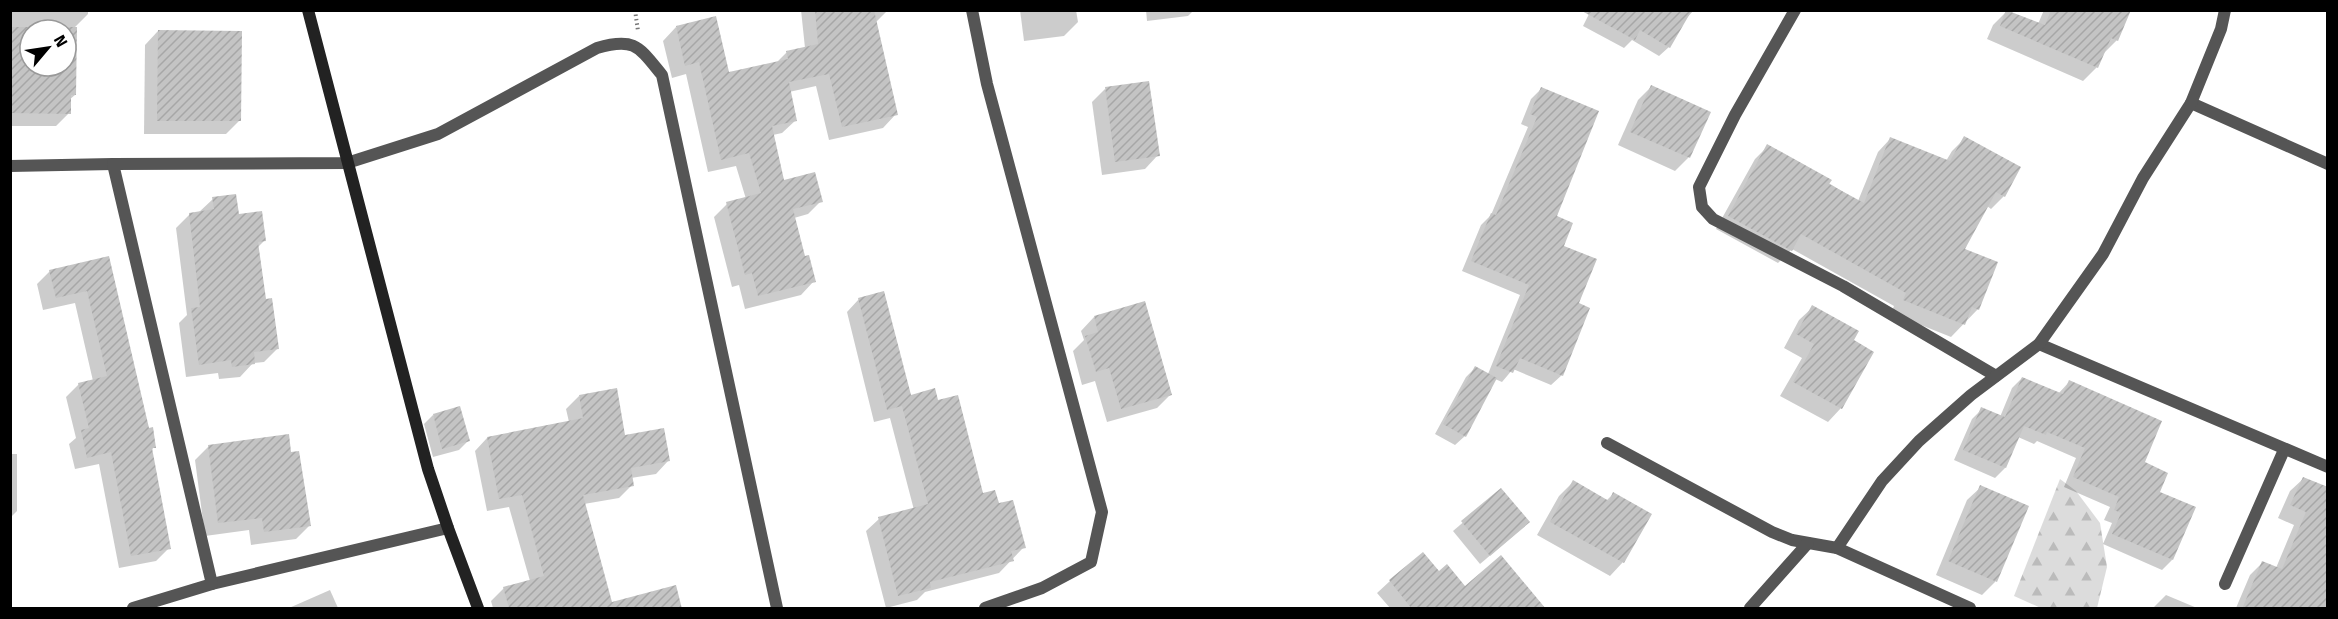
<svg xmlns="http://www.w3.org/2000/svg" width="2338" height="619" viewBox="0 0 2338 619" font-family="'Fira Sans',sans-serif">
<style>
.forest{fill:url(#forest-firs)}
.shadow{fill:#0003;fill-rule:evenodd}
.building{fill:url(#building-hatch);fill-rule:evenodd}
.lines{fill:none;stroke-linecap:round;stroke-linejoin:round}
.path{stroke:#777;stroke-width:4;stroke-dasharray:1.5 3;stroke-linecap:butt}
.lane{stroke:#555;stroke-width:12}
.street{stroke:#555;stroke-width:12}
.secondary{stroke:#222;stroke-width:12}
</style>
<defs>
<pattern id="forest-firs" width="22" height="20" patternUnits="userSpaceOnUse" patternTransform="scale(1.5)"><rect width="22" height="20" fill="#dcdcdc"/><path d="M5 1l3.5 6h-7zM16 11l3.5 6h-7z" fill="#bbb"/></pattern>
<pattern id="building-hatch" width="6" height="6" patternUnits="userSpaceOnUse" patternTransform="scale(1.5)"><rect width="6" height="6" fill="#c4c4c4"/><path d="M-1 1l2-2M0 6l6-6M5 7l2-2" fill="none" stroke="#a7a7a7"/></pattern>
</defs>
<rect width="100%" height="100%" fill="#fff"/>
<path class="forest" d="M2060,479L2076,491L2100,523L2107,567L2097,608H2041L2014,596Z"/>
<g class="shadow">
<path d="M10,10H88V14L75,27V95L69,100V113L56,126H10ZM30,30H66V66H30Z"/>
<path d="M801,10H888L876,22L896,114L883,128L829,140L816,86L789,92L796,120L782,133L773,135L783,182L821,201L808,214L794,218L804,258L814,281L801,295L745,309L739,285L732,287L714,217L727,204L746,199L736,166L708,172L686,74L672,78L663,41L676,27L728,74L776,63L787,52L805,48Z"/>
<path d="M1020,10H1076L1078,22L1064,36L1024,41Z"/>
<path d="M1146,10H1194L1188,16L1147,21Z"/>
<path d="M1591,10H1694L1684,21L1669,47L1659,56L1632,40L1624,48L1583,26Z"/>
<path d="M2044,10H2124L2117,40L2103,54L2097,67L2083,81L1987,39L1993,25L2006,12L2038,24Z"/>
<path d="M158,31L239,121L226,134H144L145,45Z"/>
<path d="M1651,87L1709,113L1688,158L1675,171L1618,145L1638,100Z"/>
<path d="M1542,88L1555,217L1577,304L1562,375L1551,385L1513,369L1502,382L1495,379L1465,436L1455,445L1435,434L1466,377L1475,368L1488,374L1520,295L1462,271L1481,225L1491,215L1528,127L1521,124L1531,99Z"/>
<path d="M1105,89L1158,155L1145,169L1102,175L1092,102Z"/>
<path d="M1965,138L2004,196L1991,209L1987,206L1963,250L1978,309L1951,337L1891,313L1894,306L1792,249L1778,263L1716,229L1755,159L1768,146L1858,201L1878,152L1890,139L1946,161L1952,151Z"/>
<path d="M213,199L238,216L264,241L257,248L264,301L278,348L264,362L253,363L240,377L219,379L218,373L186,377L179,323L187,315L176,228L190,214L198,213Z"/>
<path d="M107,258L148,430L154,447L151,451L169,548L156,561L119,568L99,464L75,469L69,444L76,438L66,397L79,384L93,381L75,303L43,310L37,284L50,271Z"/>
<path d="M859,299L909,396L937,401L982,495L998,505L1024,547L999,573L925,592L917,600L886,608L866,531L879,519L914,510L890,418L874,422L847,312Z"/>
<path d="M1813,307L1852,341L1841,408L1828,422L1780,396L1802,358L1784,348L1799,320Z"/>
<path d="M1094,317L1171,394L1157,408L1107,422L1095,381L1082,385L1073,351L1084,340L1081,331Z"/>
<path d="M2022,378L2058,394L2069,382L2143,463L2158,493L2172,560L2162,570L2103,544L2112,523L2104,520L2110,507L2064,487L2076,458L2037,441L2034,444L2018,437L2005,468L1995,478L1954,460L1972,419L1982,409L2000,417L2012,388Z"/>
<path d="M579,396L624,437L668,461L656,474L631,478L632,485L619,498L584,504L611,604L680,608H493L491,601L504,588L530,581L509,507L487,511L475,451L487,438L569,422L566,409Z"/>
<path d="M433,415L468,441L459,450L433,457L424,424Z"/>
<path d="M209,446L290,454L309,526L296,539L251,545L249,530L205,536L195,460Z"/>
<path d="M10,454H17V511L10,518Z"/>
<path d="M2303,479L2328,608H2236L2250,575L2263,562L2276,568L2294,525L2278,518L2290,491Z"/>
<path d="M1573,482L1606,501L1613,494L1623,562L1610,576L1537,535L1559,496Z"/>
<path d="M1981,487L2027,507L1995,582L1982,595L1936,575L1967,500Z"/>
<path d="M1501,490L1519,531L1480,564L1453,531Z"/>
<path d="M1439,573L1464,588L1542,608H1390L1377,593L1390,581Z"/>
<path d="M330,590L338,608H289Z"/>
<path d="M2166,595L2197,608H2153Z"/>
</g>
<g class="building">
<path d="M815,10H874L898,115L842,127L829,74L789,82L797,121L772,126L784,180L815,172L823,202L793,209L805,256L809,255L816,282L758,296L752,273L745,275L726,202L761,193L749,153L721,160L699,62L685,66L676,26L716,16L729,72L788,59L786,51L818,44Z"/>
<path d="M1580,10H1692L1670,48L1640,30L1635,40Z"/>
<path d="M2006,10L2045,25L2051,10H2131L2118,41L2111,38L2098,68L2000,26Z"/>
<path d="M10,27H77L76,95H71V114L10,113ZM30,30H66V66H30Z"/>
<path d="M158,30L242,31L241,121H157Z"/>
<path d="M1149,81L1160,156L1115,162L1105,87Z"/>
<path d="M1651,85L1711,112L1690,158L1630,132Z"/>
<path d="M1541,87L1599,111L1557,216L1573,223L1564,246L1597,259L1579,303L1590,308L1563,376L1520,358L1513,373L1496,366L1529,285L1471,261L1491,213L1496,215L1537,117L1530,114Z"/>
<path d="M1964,136L2021,167L2005,197L1996,192L1965,249L1998,262L1979,310L1972,307L1965,325L1903,300L1906,293L1801,234L1792,251L1728,216L1767,144L1832,180L1829,184L1864,203L1890,137L1950,161Z"/>
<path d="M236,194L239,214L262,211L266,241L258,242L266,299L272,298L279,349L254,352L255,364L232,367L231,360L199,365L191,308L200,307L189,213L214,209L212,197Z"/>
<path d="M109,256L149,428L153,427L156,448H152L171,549L131,556L111,452L87,458L81,430L89,428L78,383L107,376L87,291L56,298L49,270Z"/>
<path d="M884,291L911,395L935,388L938,400L958,395L983,493L995,490L999,503L1013,500L1026,548L1011,551L1014,561L930,582L931,588L898,596L878,517L928,504L902,406L887,410L858,298Z"/>
<path d="M1145,301L1172,395L1121,409L1109,368L1096,372L1085,336L1098,332L1094,316Z"/>
<path d="M1812,305L1859,331L1854,340L1874,352L1842,409L1793,382L1814,344L1796,334Z"/>
<path d="M1475,366L1497,378L1466,437L1443,424Z"/>
<path d="M2022,377L2063,394L2069,380L2162,421L2145,462L2168,473L2160,492L2196,507L2173,560L2112,534L2121,513L2114,510L2119,497L2073,477L2085,448L2047,432L2046,435L2024,426L2006,468L1963,450L1981,407L2005,417Z"/>
<path d="M617,388L625,435L664,428L670,461L631,468L634,486L583,495L612,602L676,585L682,609L509,608L503,587L544,576L522,495L499,499L487,437L583,418L579,395Z"/>
<path d="M460,406L470,441L442,449L433,414Z"/>
<path d="M289,434L291,452L299,451L311,526L264,532L262,518L218,523L208,445Z"/>
<path d="M2303,477L2328,487V609H2242L2262,561L2282,569L2306,512L2290,505Z"/>
<path d="M1573,480L1609,501L1613,492L1652,514L1624,563L1550,522Z"/>
<path d="M1980,485L2029,506L1997,582L1948,561Z"/>
<path d="M1501,488L1530,522L1490,556L1461,521Z"/>
<path d="M1423,552L1439,571L1447,564L1465,586L1501,555L1546,609H1412L1389,580Z"/>
</g>
<g class="lines">
<path class="path" d="M635,10L638,31"/>
<path class="lane" d="M2225,584L2284,450"/>
<g class="street">
<path d="M972,10L987,84L1102,512L1091,562L1042,588L985,608"/>
<path d="M1795,10L1735,115L1699,187L1702,207L1713,219L1843,286L1996,376"/>
<path d="M2191,103L2328,164"/>
<path d="M10,166L113,164"/>
<path d="M2039,344L2328,467"/>
<path d="M1607,443L1772,532L1792,540L1837,548L1970,608"/>
<path d="M1837,548L1882,481L1919,441L1971,395L2039,344L2103,254L2143,178L2191,103L2221,29L2225,10"/>
<path d="M212,584L448,528"/>
<path d="M133,608L212,584L113,164L347,163L438,134L597,48C635,37 639,47 662,75L777,608"/>
<path d="M1750,608L1808,543"/>
</g>
<path class="secondary" d="M308,10L428,469L448,528L478,608"/>
</g>
<rect width="2338" height="619" fill="none" stroke="#000000" stroke-width="24"/>
<g transform="translate(48 48) rotate(61)"><circle r="28" fill="#ffffff" stroke="#999999" stroke-width="1.5"/>
<path d="M0-4.5L10 22L0 15L-10 22Z" fill="#000000"/>
<text y="-9" font-size="16" font-weight="bold" text-anchor="middle" fill="#000000">N</text>
</g>
</svg>
